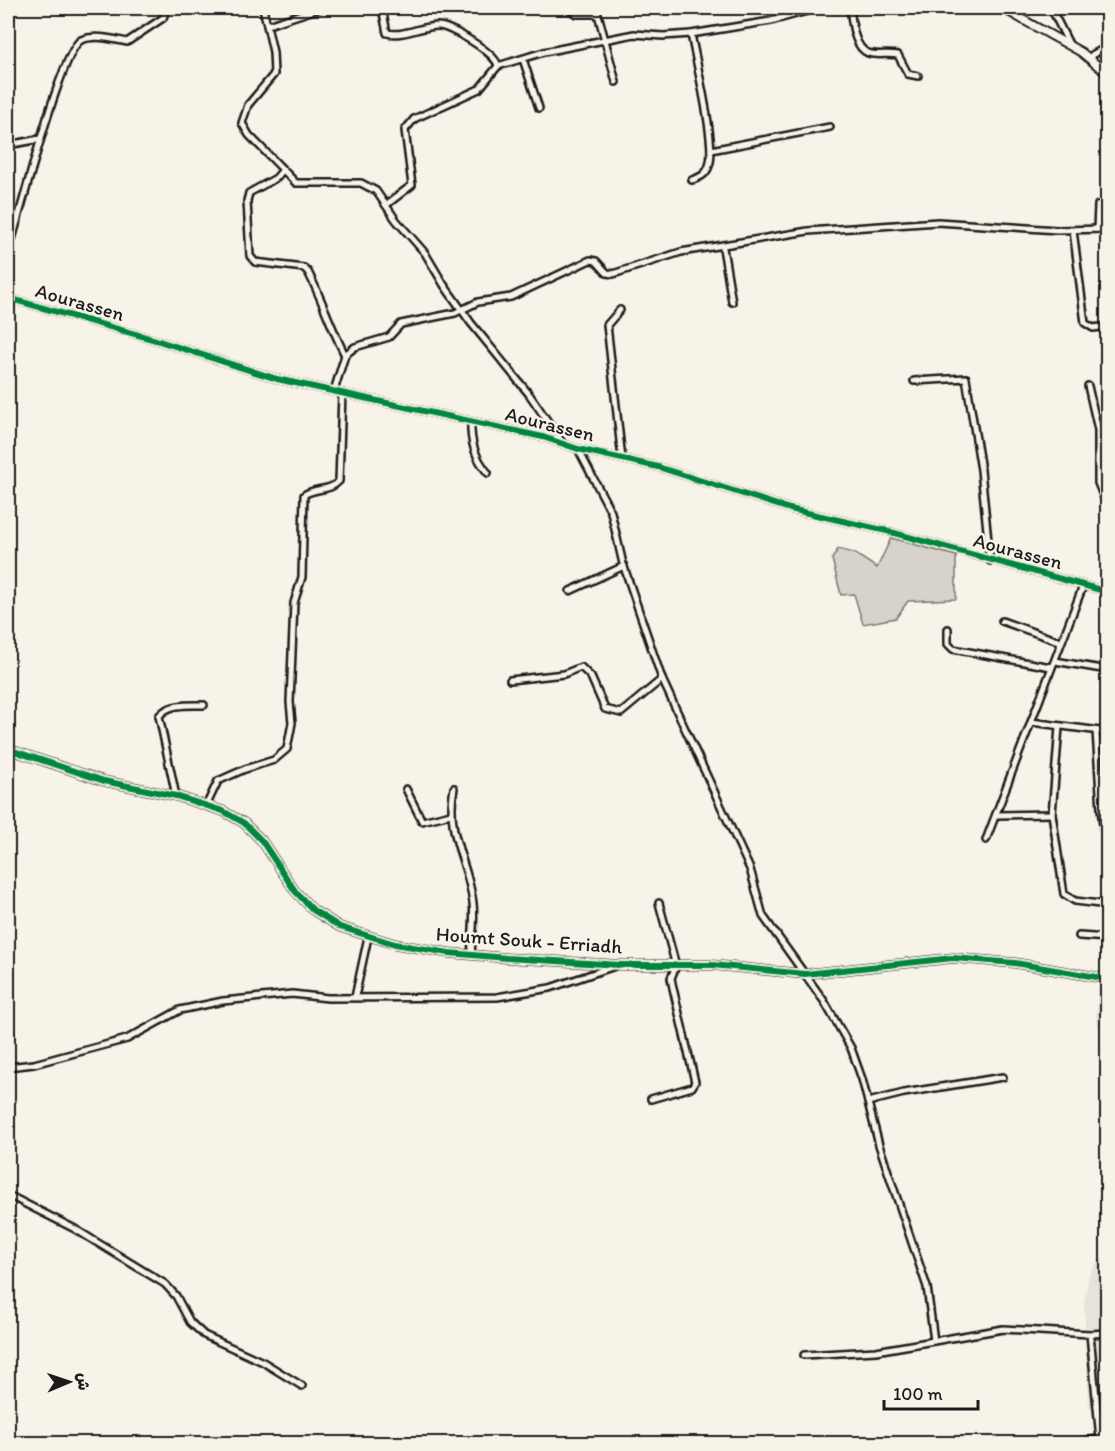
<svg xmlns="http://www.w3.org/2000/svg" width="1115" height="1451" viewBox="0 0 1115 1451" font-family="Itim,'Playpen Sans Arabic',sans-serif">
<style>
.built{fill:#e6e3d9}
.green{fill:#d7d3cb;stroke:#7a7874;stroke-width:1.5}
.lines{fill:none;stroke-linecap:round;stroke-linejoin:round}
.street-casing{stroke:#1c1c1c;stroke-width:10}
.secondary-casing{stroke:#1c1c1c;stroke-width:11}
.street{stroke:#f7f3e8;stroke-width:5}
.secondary{stroke:#f7f3e8;stroke-width:7}
.cycleway-casing{stroke:#f7f3e8;stroke-width:10}
.cycleway{stroke:#00873e;stroke-width:6}
.labels{text-anchor:middle;stroke-width:5;stroke-linejoin:round;paint-order:stroke}
.street-label{font-size:20px;fill:#1c1c1c;stroke:#f7f3e8}
</style>
<rect width="100%" height="100%" fill="#f7f3e8"/>
<filter id="ink" filterUnits="userSpaceOnUse"><feTurbulence type="fractalNoise" baseFrequency=".0167" numOctaves="2"/><feDisplacementMap in="SourceGraphic" scale="12" xChannelSelector="R" yChannelSelector="G"/><feConvolveMatrix kernelMatrix="1 2 1 2 8 2 1 2 1" color-interpolation-filters="sRGB"/></filter>
<g filter="url(#ink)">
<g class="built">
<path d="M1100,970H1107V1047L1096,1020Z"/>
<path d="M1107,1258V1419L1095,1415L1089,1406L1084,1304L1089,1275L1098,1261Z"/>
</g>
<path class="green" d="M891,538L956,556V599L908,601L896,618L863,624L854,594L841,595L832,559L838,549L854,553L877,568Z"/>
<g class="lines">
<defs>
<g id="street">
<path d="M263,8L273,52L274,74L248,105L242,123L249,135L296,183H361L376,191L396,220L425,253L444,285L471,323L529,394L562,442"/>
<path d="M382,8L387,33C403,37 421,26 438,26C450,26 496,53 498,66"/>
<path d="M568,8L576,14H598L616,82"/>
<path d="M850,8C852,20 853,47 868,53C877,56 888,53 898,55L908,74L918,76"/>
<path d="M1051,8L1069,44"/>
<path d="M268,25L320,8"/>
<path d="M691,34C696,61 715,140 710,162C708,173 702,177 692,180"/>
<path d="M523,59L539,108"/>
<path d="M1092,61V55L1108,46"/>
<path d="M8,145L40,139"/>
<path d="M711,150L830,127"/>
<path d="M282,171L276,178L249,193L247,201L250,256L255,262L304,268L308,272C322,299 331,328 345,355"/>
<path d="M386,205L412,185L405,130L414,119L479,89L498,66L544,52L634,34L663,36L691,34L771,21L818,8"/>
<path d="M1097,229L1098,205"/>
<path d="M1073,230L1085,323L1093,328L1108,326"/>
<path d="M723,248L732,302"/>
<path d="M8,253C18,222 61,50 81,40C95,34 113,39 127,42L163,18L167,8"/>
<path d="M8,298L156,340L277,379L543,437L578,449L658,467L790,509L887,531L1108,592"/>
<path d="M620,310L607,325L622,459"/>
<path d="M914,381L966,378L981,470L990,561"/>
<path d="M1088,386L1098,430V483L1108,508"/>
<path d="M334,391L345,355L355,347L389,337L401,324L455,313L478,302L511,297L590,260L596,261L607,273L613,274L681,252L808,231L938,222L1057,230L1108,229"/>
<path d="M471,422C470,442 475,458 488,473"/>
<path d="M578,449L611,512L623,564L662,679L750,869L763,916L824,1001L851,1048L862,1079L879,1145L927,1287L934,1341"/>
<path d="M570,591L624,566"/>
<path d="M1002,621L1061,642"/>
<path d="M948,629V644L953,649L1051,667"/>
<path d="M1055,661L1108,670"/>
<path d="M510,680L564,674L581,667L591,677L605,709L621,713L662,679"/>
<path d="M1031,722L1108,732"/>
<path d="M1059,727L1052,814L1064,894L1075,901L1108,905"/>
<path d="M1096,731L1101,809L1108,868"/>
<path d="M454,788C445,835 468,860 473,903C475,920 472,938 471,955"/>
<path d="M406,789L422,821L451,814"/>
<path d="M176,796L159,716C169,703 189,705 204,705"/>
<path d="M207,804L218,781L245,769L274,760L287,749L292,723L290,702L294,603L302,577L304,495C315,487 329,492 339,481L342,393"/>
<path d="M997,815L1052,814"/>
<path d="M986,840L1083,586"/>
<path d="M1079,936L1108,938"/>
<path d="M355,997L368,937"/>
<path d="M8,1067L34,1064L127,1039L180,1010L223,1001L292,994L328,998L497,997L550,988L615,966"/>
<path d="M651,1099L692,1087L695,1082L673,988L671,978L676,966L659,903"/>
<path d="M868,1102L904,1093L1003,1077"/>
<path d="M8,1195L75,1229L165,1284L176,1296L190,1322L204,1335L263,1362L302,1386"/>
<path d="M1108,1333L1090,1334L1100,1439H1108"/>
<path d="M804,1355L876,1351L1003,1329L1090,1334"/>
<path d="M1057,1444L1100,1439"/>
</g>
<g id="secondary">
<path d="M1002,8L1081,52L1108,74"/>
<path d="M8,749L104,781L176,796L223,811L244,823L262,841L295,891L313,910L340,927L395,944L449,953L507,958L620,965H712L805,974L953,958L1015,963L1108,979"/>
</g>
</defs>
<use href="#street" class="street-casing"/>
<use href="#secondary" class="secondary-casing"/>
<use href="#street" class="street"/>
<use href="#secondary" class="secondary"/>
<defs>
<g id="cycleway">
<path d="M8,298L156,340L277,379L543,437L578,449L658,467L790,509L887,531L1108,592"/>
<path d="M8,749L104,781L176,796L223,811L244,823L262,841L295,891L313,910L340,927L395,944L449,953L507,958L620,965H712L805,974L953,958L1015,963L1108,979"/>
</g>
</defs>
<use href="#cycleway" class="cycleway-casing"/>
<use href="#cycleway" class="cycleway"/>
</g>
</g>
<g class="labels">
<g class="street-label">
<text transform="translate(80 302) rotate(16)" y="7">Aourassen</text>
<text transform="translate(550 424) rotate(14)" y="7">Aourassen</text>
<text transform="translate(1018 551) rotate(15)" y="7">Aourassen</text>
<text transform="translate(529 940) rotate(4)" y="7">Houmt Souk - Erriadh</text>
</g>
</g>
<rect width="1115" height="1451" fill="none" stroke="#f7f3e8" stroke-width="30"/>
<rect x="15" y="15" width="1085" height="1421" fill="none" stroke="#1c1c1c" stroke-width="2" filter="url(#ink)"/>
<g transform="translate(69 1382) rotate(88)" stroke="#f7f3e8" stroke-width="4.5" paint-order="stroke">
<path d="M0-4.5L10 22L0 15L-10 22Z" fill="#1c1c1c"/>
<text y="-9" font-size="16" font-weight="bold" text-anchor="middle" fill="#1c1c1c">ش</text>
</g>
<path d="M884 1400v9h94v-9" fill="none" stroke="#1c1c1c" stroke-width="3"/>
<text x="893" y="1400" font-size="18" fill="#1c1c1c" stroke="#f7f3e8" stroke-width="4.5" paint-order="stroke">100 m</text>
</svg>
